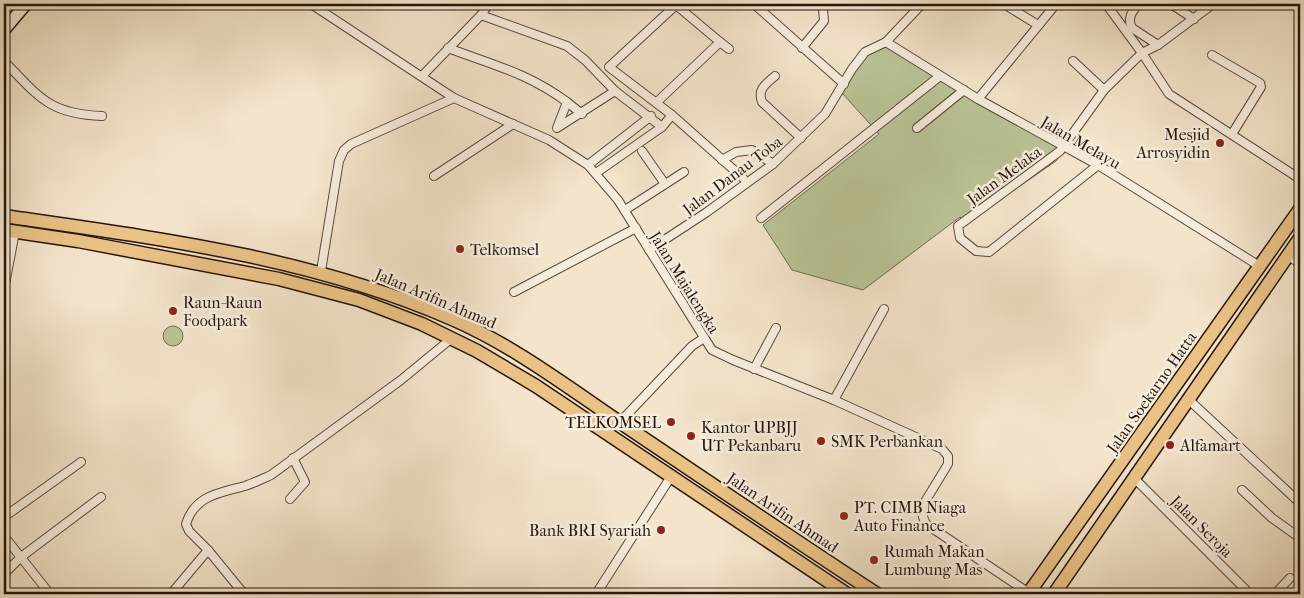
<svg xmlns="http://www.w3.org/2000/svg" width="1304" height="598" viewBox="0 0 1304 598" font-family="'IM FELL French Canon',serif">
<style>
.green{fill:#bac497;stroke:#706c52}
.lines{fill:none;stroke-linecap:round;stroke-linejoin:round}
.minor-casing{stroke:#59493c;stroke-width:10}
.secondary-casing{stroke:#26150d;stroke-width:14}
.primary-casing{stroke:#26150d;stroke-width:15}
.minor{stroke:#f7eddd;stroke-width:8}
.secondary{stroke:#f7eddd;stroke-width:11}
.primary{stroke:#eac286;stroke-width:12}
.poi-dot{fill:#8f2418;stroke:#f7eddd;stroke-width:2}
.labels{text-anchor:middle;stroke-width:5;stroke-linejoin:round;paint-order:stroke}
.poi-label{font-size:16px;fill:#26150d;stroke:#f7eddd;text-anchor:start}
.street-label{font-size:16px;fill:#26150d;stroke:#f7eddd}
</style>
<rect width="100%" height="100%" fill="#f3e4cb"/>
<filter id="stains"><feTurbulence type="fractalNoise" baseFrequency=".004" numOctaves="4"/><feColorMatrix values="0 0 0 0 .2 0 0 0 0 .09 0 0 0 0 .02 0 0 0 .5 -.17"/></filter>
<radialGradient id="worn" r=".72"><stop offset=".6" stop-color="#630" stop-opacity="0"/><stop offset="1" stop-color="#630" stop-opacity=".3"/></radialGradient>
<g class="green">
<path d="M885,45L1065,149L1056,161L966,223L960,217L863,290L792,270L763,225L879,134L842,93L865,54Z"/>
<circle cx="173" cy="336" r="10"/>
</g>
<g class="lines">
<defs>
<g id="minor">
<path d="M311,4L454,98L549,140L588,165L618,200L712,350L733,360L834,400L942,449L948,456V464L923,505C921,512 922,517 926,524L1029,593"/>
<path d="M754,4L844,84"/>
<path d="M1004,4L1038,25"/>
<path d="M1106,4L1142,53L1158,45L1213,4"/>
<path d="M1138,4C1132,12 1127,18 1132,28L1158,45"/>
<path d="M1171,4L1194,19"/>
<path d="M481,15L489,4"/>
<path d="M720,42L729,49"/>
<path d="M886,42L978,99L1098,165L1261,267"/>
<path d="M448,48C493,65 528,73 567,102L557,128L615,91"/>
<path d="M802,48L824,21L823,9L819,4"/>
<path d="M1212,55L1260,83L1261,87L1232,134"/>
<path d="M4,61C39,97 49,114 102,116"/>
<path d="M1073,61L1104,90"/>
<path d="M422,76L481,15L567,46L585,60L615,91L662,127L596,173"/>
<path d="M775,76C766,84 757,89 762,102L801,138"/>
<path d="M978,99L1056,4"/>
<path d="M567,102L582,114"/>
<path d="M657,102L720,42L676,5L609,67L672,115L662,127"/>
<path d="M672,115L743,178"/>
<path d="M917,128L964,90"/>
<path d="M642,151L665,184"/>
<path d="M722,160L736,152L752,150L773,164"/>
<path d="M588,165L651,116"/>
<path d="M1098,165L989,252L976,251L960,238L958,226L1060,151L1104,90L1142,53L1169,94L1300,179"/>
<path d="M434,176L513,124"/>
<path d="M625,210L684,172"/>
<path d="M761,218L940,76"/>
<path d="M649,250L707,212L773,164L825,114L852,69L865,52L886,42L922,4"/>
<path d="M1288,255L1300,264"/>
<path d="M321,271L339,161L344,150L351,144L454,98"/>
<path d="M4,289L15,232"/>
<path d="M514,292L636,228"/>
<path d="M754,369L776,328"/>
<path d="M834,400L884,309"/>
<path d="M1189,400L1300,503"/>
<path d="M620,422L692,346L704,338"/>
<path d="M1134,478L1250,594"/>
<path d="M1242,490L1272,518L1300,538"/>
<path d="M290,499L305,482L293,458"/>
<path d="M4,517L81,462"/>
<path d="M4,536L50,594"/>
<path d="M4,574L21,557L101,497"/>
<path d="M171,594L208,550"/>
<path d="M244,594L208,550L189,531L186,524C195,495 220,493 245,486C254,483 262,479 271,475L401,380L452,338"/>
<path d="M596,594L672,475"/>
<path d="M1275,594L1290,578"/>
</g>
<path id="secondary" d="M4,30L26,4"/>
<g id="primary">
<path d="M4,216C156,238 310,257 452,319C512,345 565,385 618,421C704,479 790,537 877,594"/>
<path d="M4,230L78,241L279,279L359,300L422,324L477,351L536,386L847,594"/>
<path d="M1028,594L1300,209"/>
<path d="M1054,594L1300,238"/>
</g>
</defs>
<use href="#minor" class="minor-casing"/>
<use href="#secondary" class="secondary-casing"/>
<use href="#primary" class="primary-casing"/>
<use href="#minor" class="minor"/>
<use href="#secondary" class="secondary"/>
<use href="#primary" class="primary"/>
</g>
<g class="poi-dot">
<circle cx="1220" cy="143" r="5"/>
<circle cx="460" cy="249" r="5"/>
<circle cx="173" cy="311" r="5"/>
<circle cx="671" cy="422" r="5"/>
<circle cx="691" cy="436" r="5"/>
<circle cx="821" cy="441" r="5"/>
<circle cx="1170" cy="445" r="5"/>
<circle cx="844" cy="516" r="5"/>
<circle cx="661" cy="530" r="5"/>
<circle cx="874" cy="560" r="5"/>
</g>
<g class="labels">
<g class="poi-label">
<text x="1210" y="140" text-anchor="end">Mesjid<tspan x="1210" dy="18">Arrosyidin</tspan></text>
<text x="470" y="255">Telkomsel</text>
<text x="183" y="308">Raun-Raun<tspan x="183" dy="18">Foodpark</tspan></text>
<text x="661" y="428" text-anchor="end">TELKOMSEL</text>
<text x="701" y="433">Kantor UPBJJ<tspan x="701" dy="18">UT Pekanbaru</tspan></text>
<text x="831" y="447">SMK Perbankan</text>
<text x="1180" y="451">Alfamart</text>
<text x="854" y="513">PT. CIMB Niaga<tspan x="854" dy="18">Auto Finance</tspan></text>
<text x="651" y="536" text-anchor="end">Bank BRI Syariah</text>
<text x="884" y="557">Rumah Makan<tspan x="884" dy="18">Lumbung Mas</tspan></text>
</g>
<g class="street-label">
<text transform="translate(1081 142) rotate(30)" y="6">Jalan Melayu</text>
<text transform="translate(732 175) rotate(-37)" y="6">Jalan Danau Toba</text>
<text transform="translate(1004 175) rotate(-36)" y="6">Jalan Melaka</text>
<text transform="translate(685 282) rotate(58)" y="6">Jalan Majalengka</text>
<text transform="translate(436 298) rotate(23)" y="6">Jalan Arifin Ahmad</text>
<text transform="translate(1151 392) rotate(-55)" y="6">Jalan Soekarno Hatta</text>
<text transform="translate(783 512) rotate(34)" y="6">Jalan Arifin Ahmad</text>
<text transform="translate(1202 526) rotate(45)" y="6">Jalan Seroja</text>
</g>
</g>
<rect width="1304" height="598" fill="none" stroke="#f3e4cb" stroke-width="20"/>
<rect x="5" y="5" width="1294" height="588" fill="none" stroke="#26150d" stroke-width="2.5"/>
<rect x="10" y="10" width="1284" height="578" fill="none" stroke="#26150d"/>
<rect width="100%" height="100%" filter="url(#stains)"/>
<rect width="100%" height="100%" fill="url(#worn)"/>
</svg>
